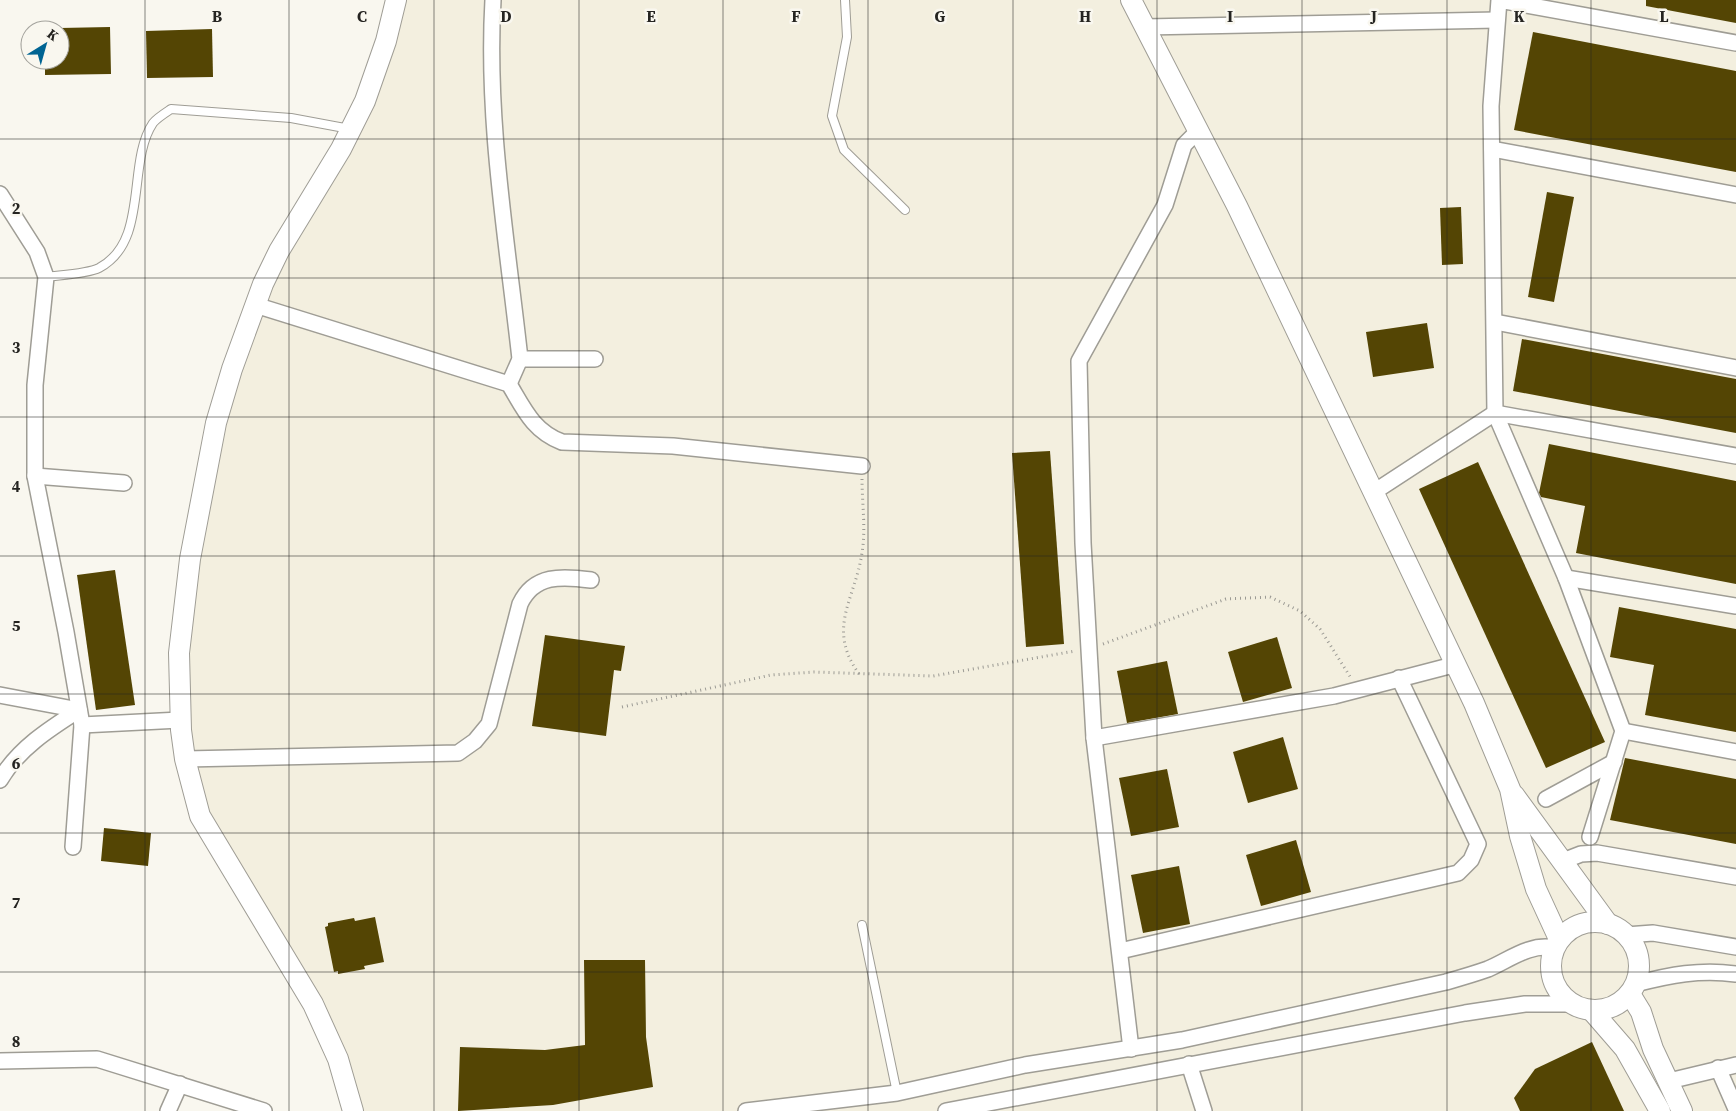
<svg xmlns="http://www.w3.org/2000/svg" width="1736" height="1111" viewBox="0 0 1736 1111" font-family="'Source Serif 4',serif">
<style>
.built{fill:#f3efdf}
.building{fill:#544504}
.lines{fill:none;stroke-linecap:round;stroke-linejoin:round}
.service-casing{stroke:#9f9d95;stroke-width:10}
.minor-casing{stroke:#9f9d95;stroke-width:18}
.tertiary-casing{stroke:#9f9d95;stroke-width:22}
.path{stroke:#9b9a94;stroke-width:3;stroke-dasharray:1 4;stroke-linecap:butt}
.service{stroke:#fff;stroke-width:8}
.minor{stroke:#fff;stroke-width:15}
.tertiary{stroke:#fff;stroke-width:20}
.grid{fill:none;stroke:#252421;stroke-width:1;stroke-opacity:0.55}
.grid-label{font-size:16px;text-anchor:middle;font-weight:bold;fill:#252421;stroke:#f9f7ef;stroke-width:5;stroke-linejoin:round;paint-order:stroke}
</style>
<rect width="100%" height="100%" fill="#f9f7ef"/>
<path class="built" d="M394,0H1736V1111H353L351,1101L191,782L179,681L231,369L330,167Z"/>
<g class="building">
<path d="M1646,0H1736V23L1646,6Z"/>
<path d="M110,27L111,74L45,75V60H60V28Z"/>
<path d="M212,29L213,77L147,78L146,31Z"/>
<path d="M1533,32L1736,71V172L1514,130Z"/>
<path d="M1547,192L1574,197L1554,302L1528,297Z"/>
<path d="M1461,207L1463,264L1442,265L1440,208Z"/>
<path d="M1427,323L1434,368L1373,377L1366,332Z"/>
<path d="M1522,339L1736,379V433L1513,391Z"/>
<path d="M1549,444L1736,481V584L1576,553L1585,506L1541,497L1539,493Z"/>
<path d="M1050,451L1064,644L1026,647L1012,453Z"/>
<path d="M1478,462L1605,742L1546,768L1419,489Z"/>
<path d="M115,570L135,705L96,710L77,575Z"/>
<path d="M1619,607L1736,629V732L1645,715L1654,665L1610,657Z"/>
<path d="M545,635L625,646L621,671L614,670L606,736L532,726Z"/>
<path d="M1277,637L1292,688L1243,702L1228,652Z"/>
<path d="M1167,661L1178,714L1127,723L1117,671Z"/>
<path d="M1283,737L1298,789L1248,803L1233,752Z"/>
<path d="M1625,758L1736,779V844L1610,820Z"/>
<path d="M1167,769L1179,827L1131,836L1119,778Z"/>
<path d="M104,828L151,833L148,866L101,861Z"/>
<path d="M1296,840L1311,892L1261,906L1246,855Z"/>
<path d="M1179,866L1190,924L1143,933L1131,875Z"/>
<path d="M375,917L384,962L364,966L365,969L338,974V971L334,972L325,927L328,926V923L354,918L355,921Z"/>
<path d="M584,960H645L646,1037L653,1087L553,1105L458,1111L460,1047L545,1050L585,1045Z"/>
<path d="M1592,1042L1624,1111H1520L1514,1098L1535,1069Z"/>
</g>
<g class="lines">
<defs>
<g id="service">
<path d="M845,0L847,37L832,116L844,150L905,210"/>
<path d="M46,277C60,275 87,274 99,268C150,241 126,163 153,123C157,118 165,113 171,109L291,118L350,129"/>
<path d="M862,925L897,1093"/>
</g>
<g id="minor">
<path d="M493,0C486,120 507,240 520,359L509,384"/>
<path d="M1145,27L1497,20"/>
<path d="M1492,149L1736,195"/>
<path d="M0,194L37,252L46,277L35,385V476L66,632L82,725L73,847"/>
<path d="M255,305L509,384C524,409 533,431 562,442L673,446L862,466"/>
<path d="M1495,322L1736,368"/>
<path d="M520,359H595"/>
<path d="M35,476L124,483"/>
<path d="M1374,492L1495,413L1736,456"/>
<path d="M1566,578L1736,606"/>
<path d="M0,695L79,710"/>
<path d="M82,725L180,720"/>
<path d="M1623,731L1736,752"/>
<path d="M1094,738L1334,696L1457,664"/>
<path d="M185,759L458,753L475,741L489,724L520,604C534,574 562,576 591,580"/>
<path d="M0,780C18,749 49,729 79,710"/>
<path d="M1546,799L1614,762"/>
<path d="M1590,837L1623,731L1566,578L1495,413L1491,106L1499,0L1736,43"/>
<path d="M1563,861L1581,854L1597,853L1736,877"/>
<path d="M1626,935L1653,933L1736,947"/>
<path d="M1120,951L1458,873L1471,860L1478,844L1399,678"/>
<path d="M1635,984C1670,975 1700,969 1736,974"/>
<path d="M1131,1049L1094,738L1083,543L1079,361L1165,205L1184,145L1198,131"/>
<path d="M0,1061L97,1059L264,1111"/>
<path d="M1189,1064L1204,1111"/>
<path d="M1718,1068L1736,1109"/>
<path d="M1669,1081L1736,1065"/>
<path d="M168,1111L180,1084"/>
<path d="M746,1111L897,1093L1025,1065L1182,1040L1446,982C1460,978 1474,974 1488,969C1509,960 1530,943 1554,948"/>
<path d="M946,1111L1465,1013L1525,1004H1572"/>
</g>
<g id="tertiary">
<path d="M1131,0L1237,206L1474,703L1510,789L1520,836L1536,889L1559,939"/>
<path d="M1514,795L1608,924"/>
<circle cx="1595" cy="966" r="44"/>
<path d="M1630,994L1641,1012L1653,1049L1682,1111"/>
<path d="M1592,1011L1625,1049L1660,1111"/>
<path d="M353,1111L338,1059L313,1004L200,816L185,759L181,730L179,653L190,559L216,423L232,369L263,284L279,251L341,149L365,101L386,41L396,0"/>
</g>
</defs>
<use href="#service" class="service-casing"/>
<use href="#minor" class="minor-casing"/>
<use href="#tertiary" class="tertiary-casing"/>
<g class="path">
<path d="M1103,644L1226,599L1270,597L1300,611L1320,629L1351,678"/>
<path d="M859,674C826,628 855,600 862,553C866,529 862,503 862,479"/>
<path d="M622,707L771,675L814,672L933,676L1075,651"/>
</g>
<use href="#service" class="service"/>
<use href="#minor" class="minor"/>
<use href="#tertiary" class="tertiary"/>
</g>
<path class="grid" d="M145,0V1111M289,0V1111M434,0V1111M579,0V1111M723,0V1111M868,0V1111M1013,0V1111M1157,0V1111M1302,0V1111M1447,0V1111M1591,0V1111M0,139H1736M0,278H1736M0,417H1736M0,556H1736M0,694H1736M0,833H1736M0,972H1736"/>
<g class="grid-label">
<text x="217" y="22">B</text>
<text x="362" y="22">C</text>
<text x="506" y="22">D</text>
<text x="651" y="22">E</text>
<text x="796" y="22">F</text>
<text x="940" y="22">G</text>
<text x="1085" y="22">H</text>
<text x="1230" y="22">I</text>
<text x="1374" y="22">J</text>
<text x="1519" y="22">K</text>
<text x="1664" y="22">L</text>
<text x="16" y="214">2</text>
<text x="16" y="353">3</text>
<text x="16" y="492">4</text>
<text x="16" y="631">5</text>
<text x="16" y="769">6</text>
<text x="16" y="908">7</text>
<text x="16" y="1047">8</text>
</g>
<g transform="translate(45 45) rotate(37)"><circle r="24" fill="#f9f7ef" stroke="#a4a39d"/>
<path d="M0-4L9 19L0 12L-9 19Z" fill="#006493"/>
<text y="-8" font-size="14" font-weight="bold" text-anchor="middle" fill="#252421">K</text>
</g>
</svg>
